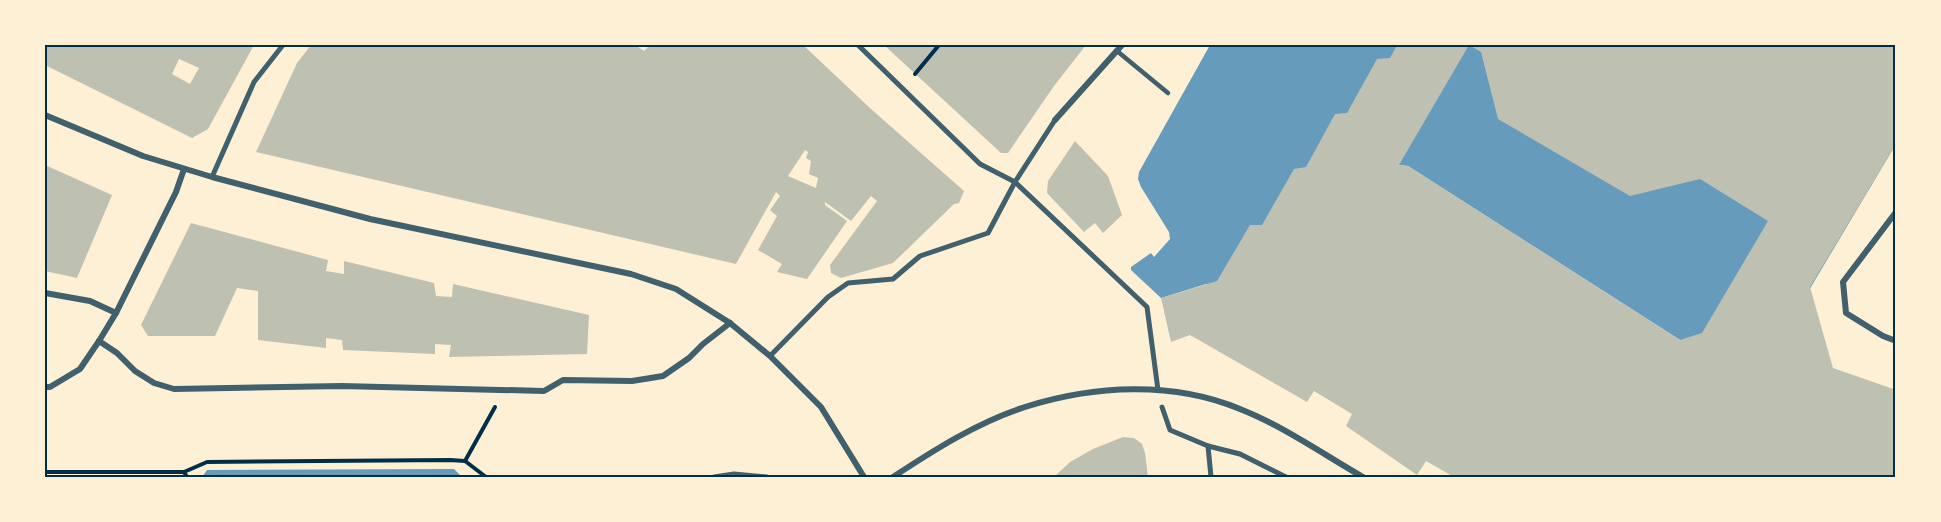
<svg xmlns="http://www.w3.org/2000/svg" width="1941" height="522" viewBox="0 0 1941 522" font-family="Quicksand,sans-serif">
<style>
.water{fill:#669bbc}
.building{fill:#bec0b2;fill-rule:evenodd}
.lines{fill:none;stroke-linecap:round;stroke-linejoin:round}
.path{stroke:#003049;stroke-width:4}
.service{stroke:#3f606c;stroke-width:4.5}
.pedestrian{stroke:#3f606c;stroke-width:5}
.minor{stroke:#3f606c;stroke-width:6}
.neatline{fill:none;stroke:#003049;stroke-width:2}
</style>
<rect width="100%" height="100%" fill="#fdf0d5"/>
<g class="water">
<path d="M1210,45H1896V144L1752,386L1408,166L1399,165L1292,336L1206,284L1161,298L1131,270V267L1151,253L1154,257L1170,239L1169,232L1141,187L1138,179L1139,172Z"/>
<path d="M454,469L462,477H202L207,470Z"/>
</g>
<g class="building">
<path d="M45,45H254L208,129L192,138L45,65ZM179,59L199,68L190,84L172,74Z"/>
<path d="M311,45H635L644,51L650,45H803L871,109L964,191L959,203L954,204L893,263L841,278L831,273L830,265L877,201L871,196L851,221L825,202V205L847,221L807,279L777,272L782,264L758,250L777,216L770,210L780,196L776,192L736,264L256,152L297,63ZM805,150L808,152L806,158L811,161L809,174L818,178L816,188L788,176Z"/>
<path d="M884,45H1086L1054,86L1008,153H1001Z"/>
<path d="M1397,45H1469L1399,165L1408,166L1680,340L1702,333L1768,221L1700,179L1630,196L1498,119L1481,52L1469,45H1896V144L1810,287L1833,368L1896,390V477H1454L1426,461L1417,475L1346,426L1352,414L1314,391L1307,402L1190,335L1171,342L1161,298L1217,281L1250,225H1262L1294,169L1306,167L1335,114L1347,113L1377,59L1390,58Z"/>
<path d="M1075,141L1108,176L1122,215L1103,233L1095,223L1084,232L1047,193L1048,181Z"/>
<path d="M45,165L112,195L77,278L45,271Z"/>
<path d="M191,223L328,260L326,271L344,274V261L434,283L436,296L452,297L453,284L589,315L587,354L449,357L451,345L435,344V354L343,350L342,340L326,338V348L258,340V291L237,288L215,336H148L141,325Z"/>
<path d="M1123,437L1134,438L1142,444L1145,453L1148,477H1054L1070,462L1093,449Z"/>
</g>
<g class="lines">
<g class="path">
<path d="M915,74L939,45"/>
<path d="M465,461L495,407"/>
<path d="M45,472H184L207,462L450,460L465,461L486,477"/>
<path d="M184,472L187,477"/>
</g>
<path class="service" d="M1117,51L1168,93"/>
<g class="pedestrian">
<path d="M858,45L980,164L1015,182L1147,307L1158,390"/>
<path d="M212,177L254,82L283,45"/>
<path d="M770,356L828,297L848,283L893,279L920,256L988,233L1015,182L1055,120"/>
<path d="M1162,407L1170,430L1208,446L1211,477"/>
<path d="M1208,446L1240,454L1286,477"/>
<path d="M714,477L734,474L767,477"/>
</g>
<g class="minor">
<path d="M45,115L143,156L212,177L370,219L631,274L676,289L730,323L770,356L821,407L864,477"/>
<path d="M1055,120L1122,45"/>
<path d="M1896,212L1843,282L1846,313L1883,336L1896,341"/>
<path d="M45,293L90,301L116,313"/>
<path d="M99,341L117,353L135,371L154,383L174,389L342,386L544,391L563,380L632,381L663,376L689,358L703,344L730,323"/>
<path d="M45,387H50L80,369L99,341L116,313L176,192L184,169"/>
<path d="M893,477C934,450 978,422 1025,407C1094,385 1173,381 1240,409C1283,426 1323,454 1363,477"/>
</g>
</g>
<rect width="1941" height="522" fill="none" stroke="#fdf0d5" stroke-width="93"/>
<rect x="46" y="46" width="1848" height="430" class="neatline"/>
</svg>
